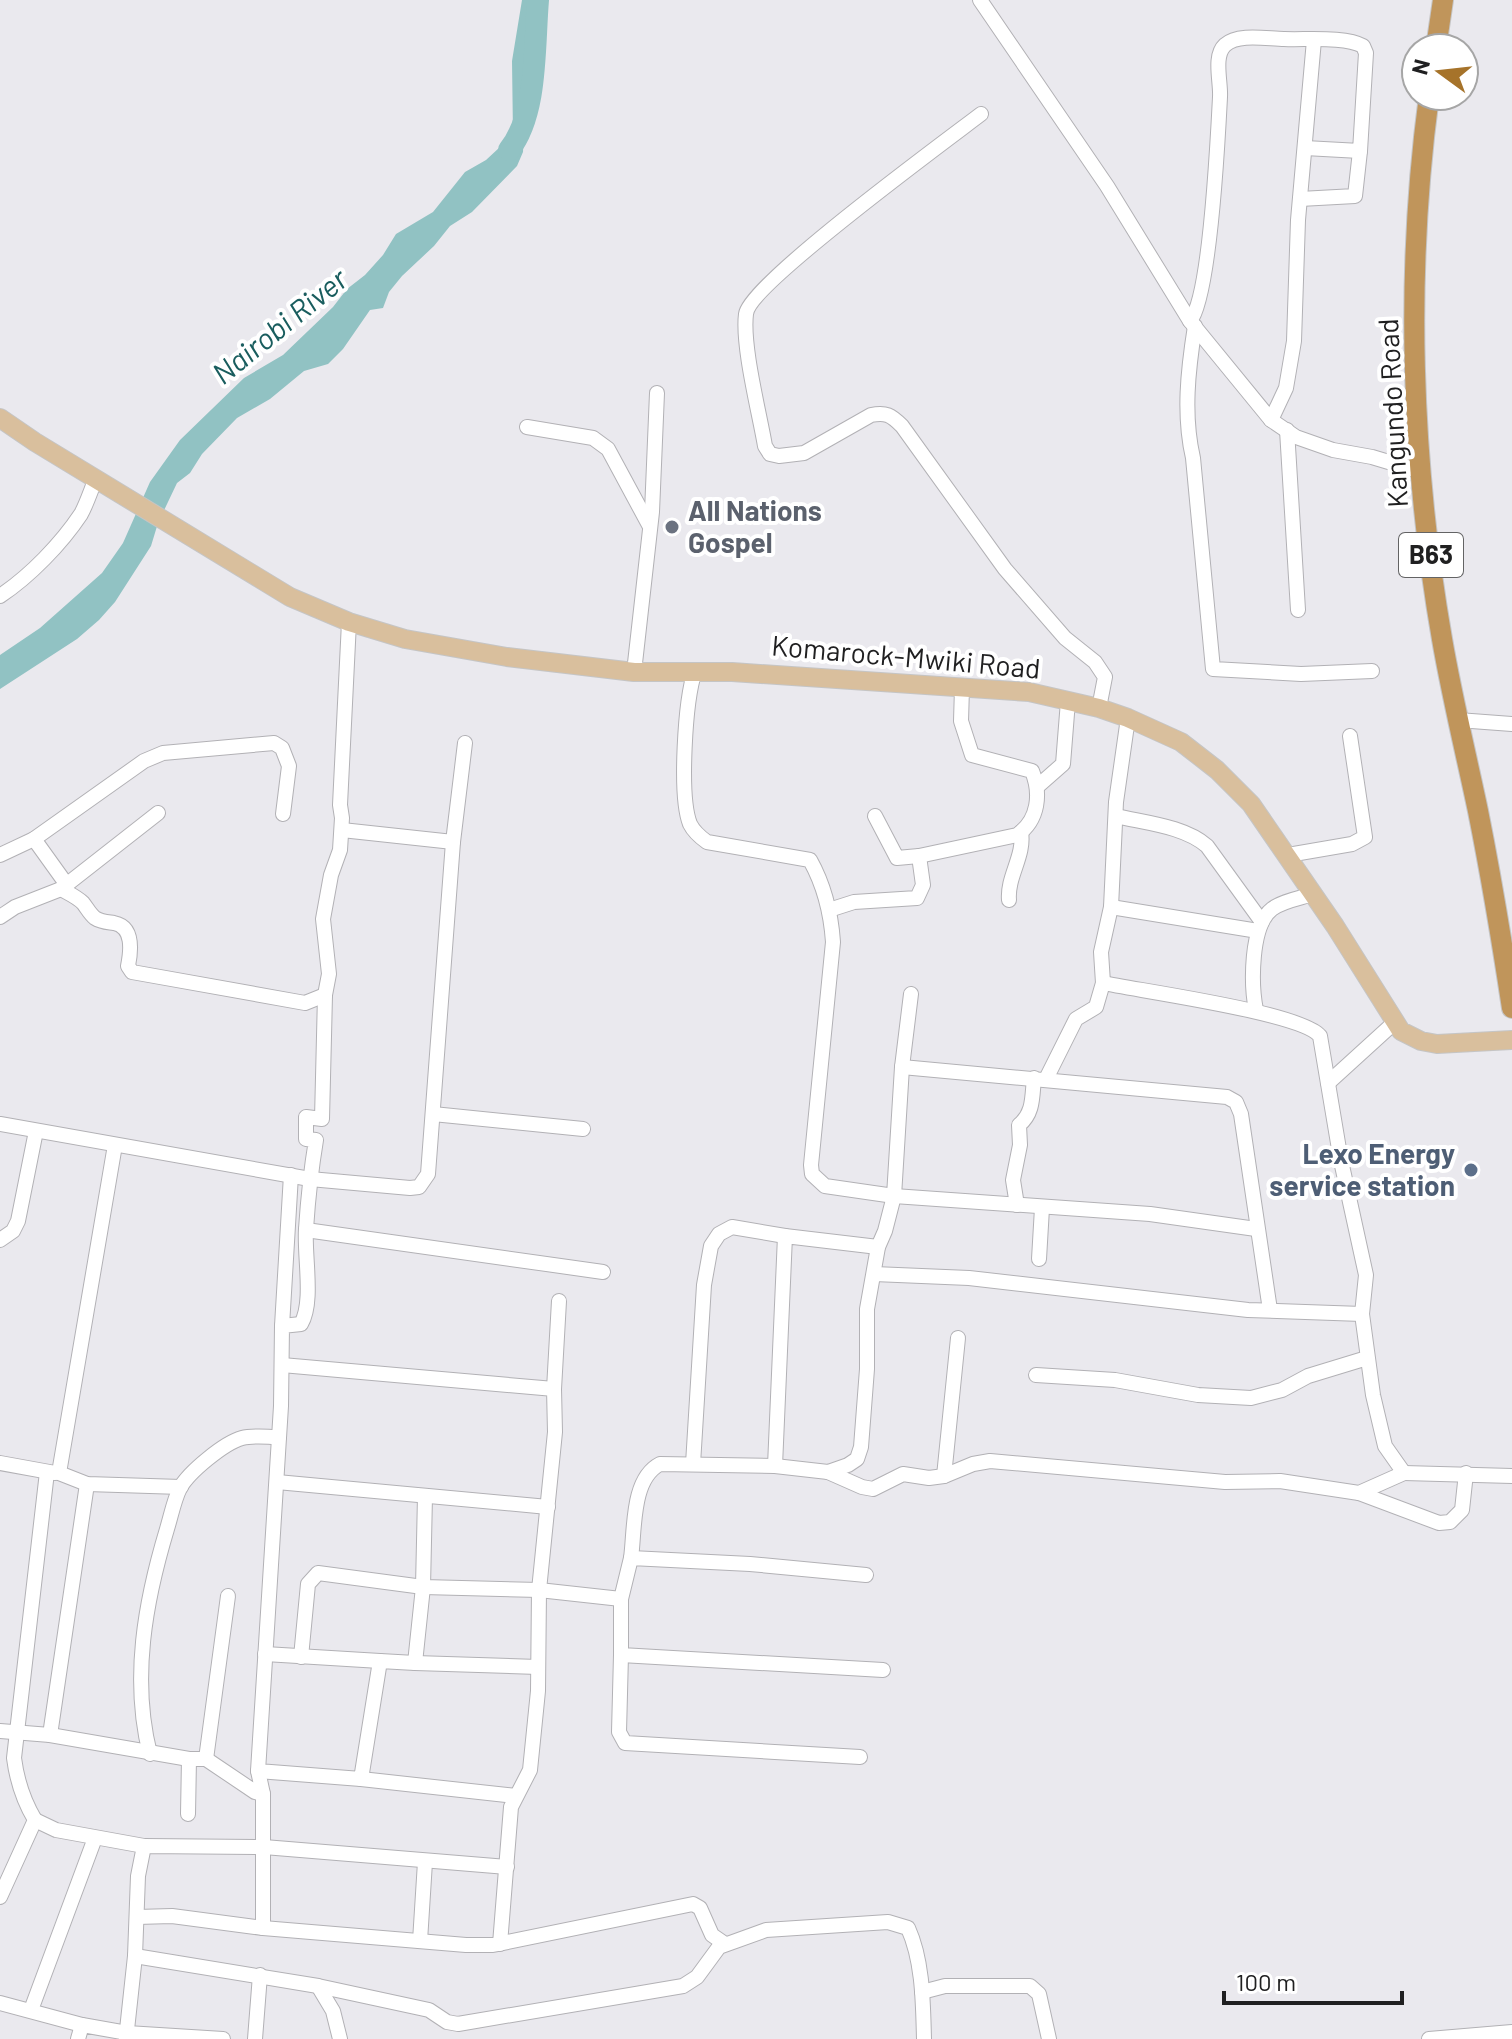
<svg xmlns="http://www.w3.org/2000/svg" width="1512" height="2039" viewBox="0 0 1512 2039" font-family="Barlow,sans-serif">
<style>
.water{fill:#91c2c3}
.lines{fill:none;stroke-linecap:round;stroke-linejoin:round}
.river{stroke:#91c2c3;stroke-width:22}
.minor-casing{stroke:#b2b1b5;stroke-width:16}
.major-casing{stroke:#c5c5c5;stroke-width:20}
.highway-casing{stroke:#c5c5c5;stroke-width:22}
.minor{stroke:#fff;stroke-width:14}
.major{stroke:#d9bf9d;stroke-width:18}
.highway{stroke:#c0955b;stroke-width:20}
.worship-dot{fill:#6b7280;stroke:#fff;stroke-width:3}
.service-dot{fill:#5c6f8a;stroke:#fff;stroke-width:3}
.labels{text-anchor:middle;stroke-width:8;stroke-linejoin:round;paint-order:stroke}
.shield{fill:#fff;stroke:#636364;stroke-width:2}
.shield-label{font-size:26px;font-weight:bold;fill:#202021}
.street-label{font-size:28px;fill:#202021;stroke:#fff}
.worship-label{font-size:28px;font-weight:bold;fill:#5b616d;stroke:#fff;text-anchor:start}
.service-label{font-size:28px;font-weight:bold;fill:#4e5e75;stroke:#fff;text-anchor:end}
.water-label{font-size:30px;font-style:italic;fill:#195d5e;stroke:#fff}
</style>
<rect width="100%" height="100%" fill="#eae9ee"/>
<path class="water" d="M522,0H546L536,25L533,47L522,82L525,105L523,152L517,166L472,212L450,226L434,246L402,276L389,292L383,308L370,310L343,349L328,364L304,371L270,399L237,418L202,454L190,473L177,483L158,523L151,546L115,602L99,620L77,639L0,689V655L40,628L102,573L123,543L150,482L180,440L244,378L283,355L333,307L347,289L365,275L383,255L396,234L433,212L465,172L486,160L513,135L512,61Z"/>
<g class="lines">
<path class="river" d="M509,150C538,114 534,45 538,0"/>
<defs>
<g id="minor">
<path d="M980,0L1107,186L1190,321L1271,420L1296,437L1333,450L1372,457L1422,472"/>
<path d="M981,114C947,140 749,285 746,314C742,346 759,411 765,446L770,454L779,456L804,453L871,415C886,412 891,415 902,426L1005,569L1065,638L1095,662L1105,677L1099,708"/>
<path d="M1300,199L1355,196L1360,151"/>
<path d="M1190,321C1210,298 1218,136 1220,97C1221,82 1213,56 1225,45C1238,33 1268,39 1284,39C1306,40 1345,36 1363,46L1366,53L1360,151L1305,148"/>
<path d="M1195,326C1188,370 1183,415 1193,458L1213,669L1301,674L1372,671"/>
<path d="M1271,420L1286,388L1294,341L1298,220L1314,40"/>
<path d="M527,427L593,438L608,449L649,525"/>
<path d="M1287,430L1298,610"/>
<path d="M0,596C30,576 61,544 81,514C87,503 91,490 96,478"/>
<path d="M349,622L340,805L342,818L340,850L331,875L323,919L329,974L325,995L322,1119L306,1117V1139L316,1140C311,1170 308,1199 306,1229C304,1256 314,1302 301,1324L282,1326L281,1406L258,1771L361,1779L380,1661L415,1663L423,1587L425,1496"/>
<path d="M695,671C685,700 679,796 690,824C694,832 700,837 707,842L810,860C824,885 831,913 833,942L811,1165L812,1174L825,1186L894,1196L902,1067L911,994"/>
<path d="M634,672L652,512L657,393"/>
<path d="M1458,720L1512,724"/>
<path d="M1038,786L1063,764L1068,701"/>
<path d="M875,816L897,858L919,856"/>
<path d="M1116,816C1145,823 1184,826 1207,846L1262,922"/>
<path d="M342,830L453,842L465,743"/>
<path d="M34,839L67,885"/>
<path d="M0,855L34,839L144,761L163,753L274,743L282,748L289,766L283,814"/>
<path d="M1288,855L1352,844L1365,837L1350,736"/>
<path d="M61,889C68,893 77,897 83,903C87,908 90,914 95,918C101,922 107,922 114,923C134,927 131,951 128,966L132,972L305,1003L325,995"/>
<path d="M1009,900C1007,876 1025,856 1021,832"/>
<path d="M1111,907L1258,931"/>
<path d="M829,910L854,902L917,898L923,885L919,856L1017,835C1039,820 1041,793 1032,771L972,755L961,721L962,688"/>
<path d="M0,917L15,907L61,889L158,813"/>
<path d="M1256,1010C1251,985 1250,926 1272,909C1282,901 1301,898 1313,894"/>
<path d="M902,1067L1227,1097L1236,1102L1241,1114L1270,1310"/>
<path d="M1046,1079L1076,1019L1096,1007L1103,983L1101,952L1111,907L1116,802L1128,718"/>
<path d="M1328,1083L1395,1022"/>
<path d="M433,1114L583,1129"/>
<path d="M0,1124L310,1179L410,1188L419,1187L428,1174L453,842"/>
<path d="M115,1145L59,1473L87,1484L181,1487"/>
<path d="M1017,1205L1013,1180L1020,1145L1019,1125C1034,1113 1032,1096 1034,1078"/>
<path d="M306,1230L603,1272"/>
<path d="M0,1240L13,1231L18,1221L36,1131"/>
<path d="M1039,1259L1042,1208"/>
<path d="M874,1274L969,1278L1248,1310L1362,1314"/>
<path d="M282,1326L291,1175"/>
<path d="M282,1365L554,1389L555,1432L539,1590L538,1691L530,1770L511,1807L500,1944"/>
<path d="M1036,1375L1115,1380L1198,1395L1251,1398L1282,1390L1308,1376L1367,1358"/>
<path d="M554,1389L559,1301"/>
<path d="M0,1463L55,1473"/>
<path d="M693,1464L704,1285L711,1246L719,1234L732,1227L785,1236"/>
<path d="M775,1466L785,1236L878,1247"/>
<path d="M828,1472L862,1487L873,1489L903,1474L929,1478L944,1476L973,1464L990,1461L1225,1482L1280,1481L1359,1493L1404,1473L1385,1446L1373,1395L1362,1314L1366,1275L1341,1161L1320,1036C1302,1013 1141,991 1103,983"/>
<path d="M1404,1473L1512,1476"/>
<path d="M944,1476L958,1338"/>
<path d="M277,1482L548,1507"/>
<path d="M1359,1493L1439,1523L1450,1522L1462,1510L1466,1473"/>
<path d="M631,1558C635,1530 631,1479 660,1464L775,1466L828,1472L848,1465L857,1459L861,1447L867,1369V1309L878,1247L885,1231L894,1196L1150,1214L1256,1229"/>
<path d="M866,1575L750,1564L631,1558L621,1599V1655L883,1670"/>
<path d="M265,1654L380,1661"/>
<path d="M621,1655L619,1732L625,1743L860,1757"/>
<path d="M301,1657L308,1584L318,1573L423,1587L539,1590L621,1599"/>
<path d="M415,1663L538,1667"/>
<path d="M0,1731L50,1735L189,1759H206L255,1792L263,1794L258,1771"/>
<path d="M50,1735L87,1484"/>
<path d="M150,1754C131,1679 145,1602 167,1529C171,1516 174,1500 180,1488C189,1472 224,1443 242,1438C253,1435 267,1437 279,1437"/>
<path d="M206,1759L228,1596"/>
<path d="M361,1779L516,1796"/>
<path d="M263,1794V1928"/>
<path d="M188,1814L189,1759"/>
<path d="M35,1820L56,1830L144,1846"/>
<path d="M0,1897L35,1820C23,1800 17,1781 14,1758L47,1472"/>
<path d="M137,1917L172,1916L263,1928L466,1945H493L693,1904L700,1908L712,1935L725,1944"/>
<path d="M420,1941L425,1862"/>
<path d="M135,1956L318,1986L429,2010L447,2022L458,2024L683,1986L697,1977L719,1947L766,1930L888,1922L908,1928C923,1961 923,2003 924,2039"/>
<path d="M318,1986L333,2011L340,2039"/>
<path d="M922,1992L945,1986H1030L1039,1994L1049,2039"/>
<path d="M0,2003L82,2025"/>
<path d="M31,2010L95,1838"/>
<path d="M78,2039L82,2025L127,2033L223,2039"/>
<path d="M126,2039L135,1956L138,1876L144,1846L264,1847L507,1867"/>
<path d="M255,2039L260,1975"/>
<path d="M1429,2039L1512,2032"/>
</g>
<path id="major" d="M0,418L35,442L290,597L349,622L405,639L507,657L634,672H732L1029,692L1099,708L1128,718L1181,742L1217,770L1251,804L1335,926L1401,1031L1421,1041L1437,1044L1512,1040"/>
<g id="highway">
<path d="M1436,48L1443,0"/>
<path d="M1429,96C1405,275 1411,461 1442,639C1452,697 1466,754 1478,811C1491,876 1502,942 1512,1008"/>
</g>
</defs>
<use href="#minor" class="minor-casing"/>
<use href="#major" class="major-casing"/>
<use href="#highway" class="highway-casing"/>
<use href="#minor" class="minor"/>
<use href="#major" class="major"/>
<use href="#highway" class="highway"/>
</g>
<circle class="worship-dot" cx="672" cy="527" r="8"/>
<circle class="service-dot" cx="1471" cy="1170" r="8"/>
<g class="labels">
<rect class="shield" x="1399" y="533" width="64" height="44" rx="6"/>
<g class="shield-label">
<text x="1431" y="564">B63</text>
</g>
<g class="street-label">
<text transform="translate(1393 413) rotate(-93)" y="10">Kangundo Road</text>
<text transform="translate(906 657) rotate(5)" y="10">Komarock-Mwiki Road</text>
</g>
<g class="worship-label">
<text x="688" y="521">All Nations<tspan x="688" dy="32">Gospel</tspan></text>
</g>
<g class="service-label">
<text x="1455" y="1164">Lexo Energy<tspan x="1455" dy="32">service station</tspan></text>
</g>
<g class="water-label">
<text transform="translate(280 327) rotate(-39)" y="10">Nairobi River</text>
</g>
</g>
<g transform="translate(1440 72) rotate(285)"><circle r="38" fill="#ffffff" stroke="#a6a6a6" stroke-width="2"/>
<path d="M0-6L14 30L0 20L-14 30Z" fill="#a6732a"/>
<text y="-12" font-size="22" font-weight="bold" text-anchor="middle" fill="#202021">N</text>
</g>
<path d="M1224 1991v12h178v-12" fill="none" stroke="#202021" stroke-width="4"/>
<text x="1236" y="1991" font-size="24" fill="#202021" stroke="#ffffff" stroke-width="6" paint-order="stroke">100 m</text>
</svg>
